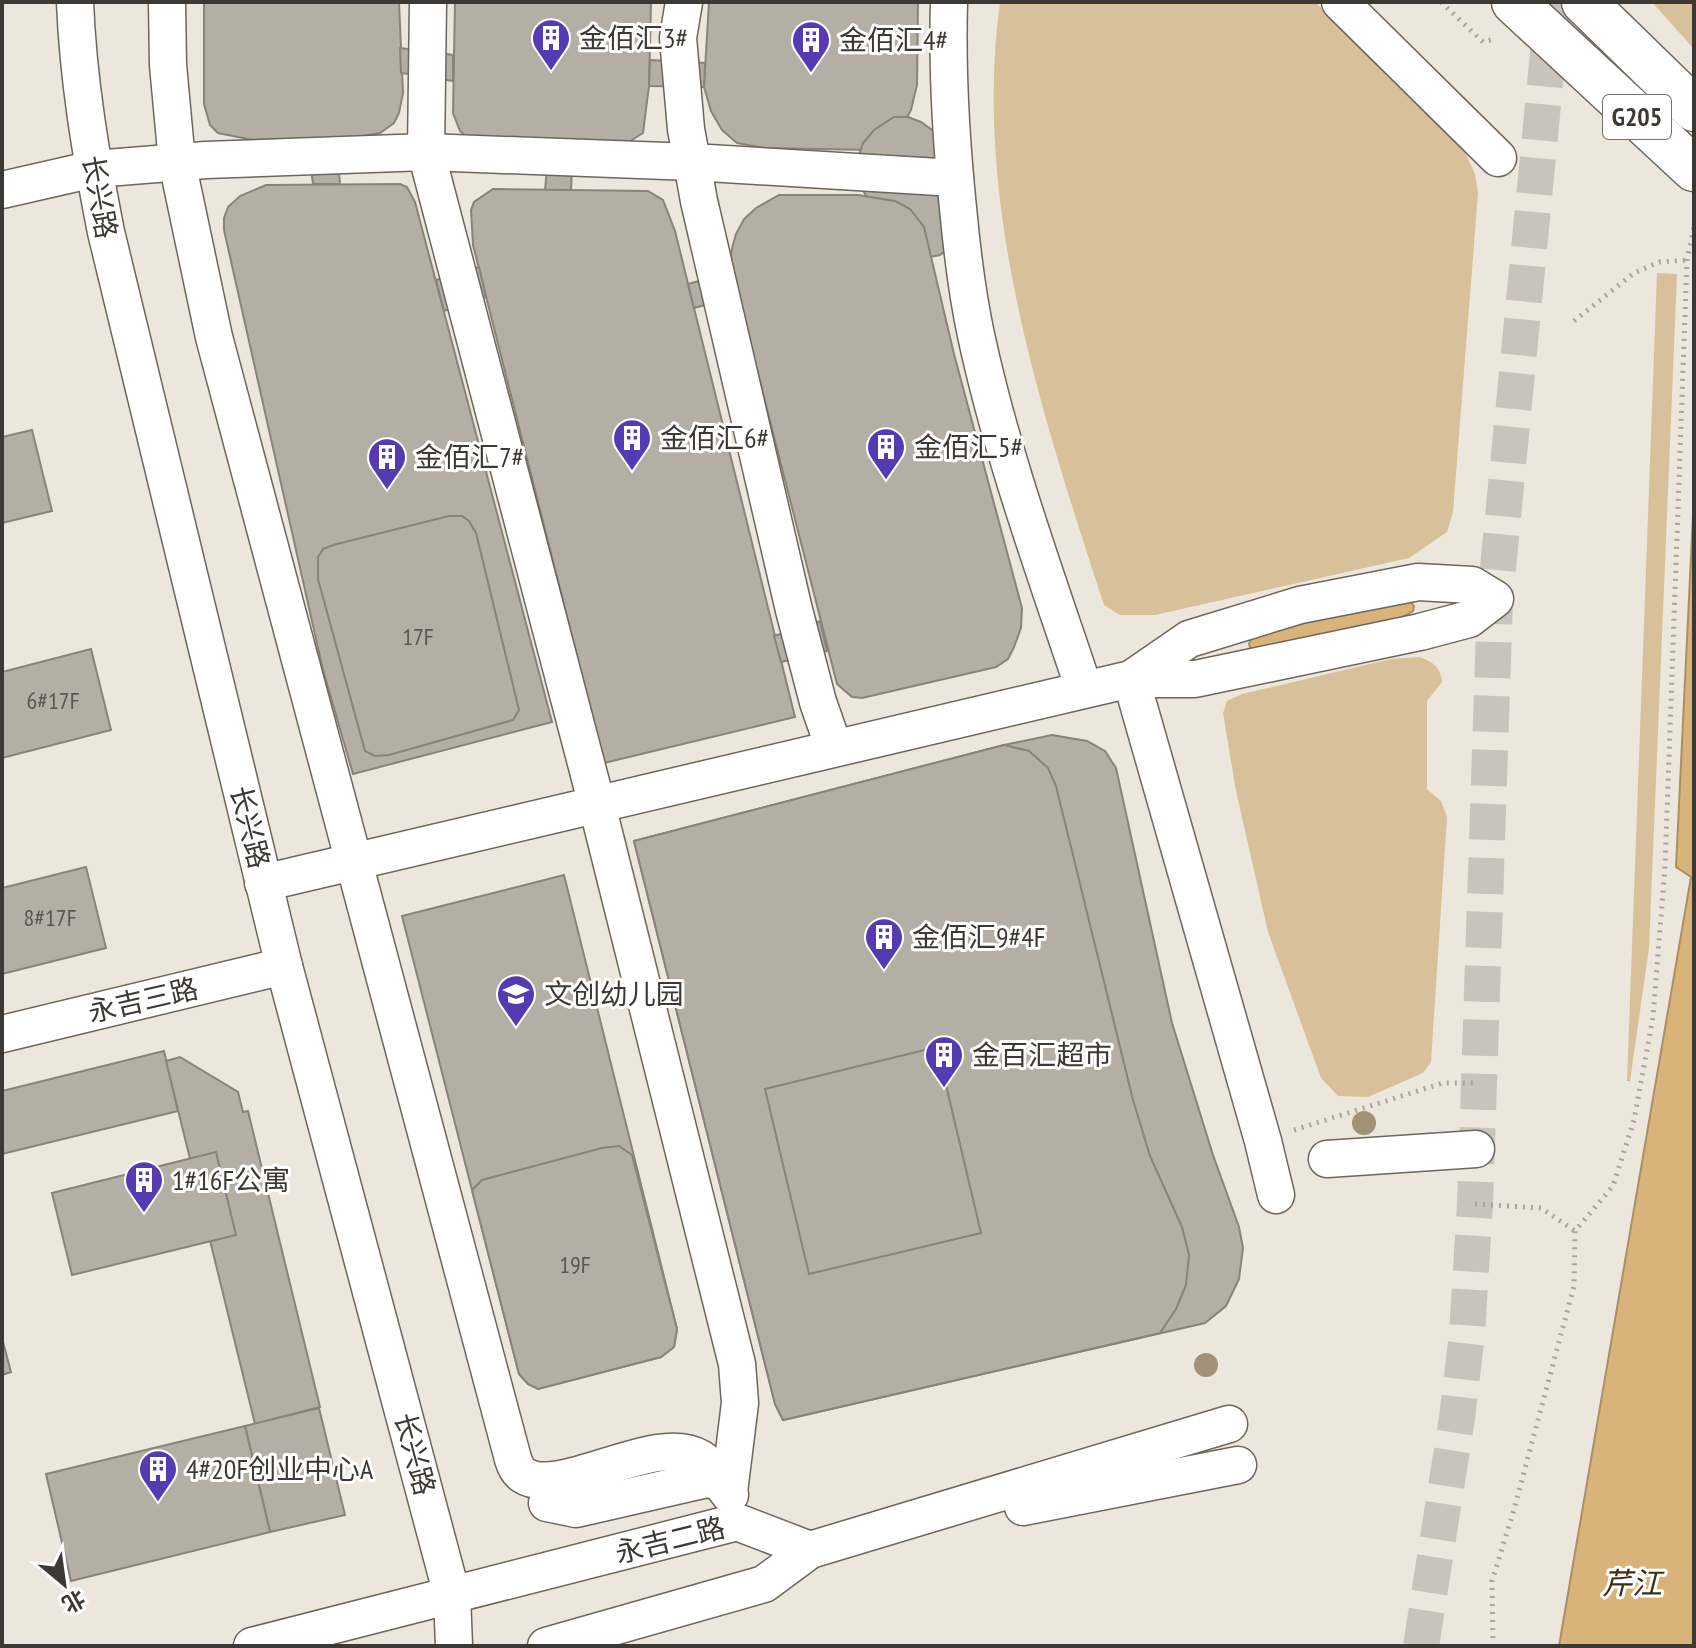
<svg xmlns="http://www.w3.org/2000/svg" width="1696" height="1648" viewBox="0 0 1696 1648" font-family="'PT Sans Narrow','Noto Sans SC',sans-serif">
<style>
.green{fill:#d8c09b}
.water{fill:#d9b47a;stroke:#aa8f65;stroke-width:2}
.building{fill:#b4aea4;stroke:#8a837a;stroke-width:2}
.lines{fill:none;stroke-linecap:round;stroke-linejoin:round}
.minor-tunnel{stroke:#cac3bb;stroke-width:36;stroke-dasharray:36 18;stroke-linecap:butt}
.minor-casing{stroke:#6c665d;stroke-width:39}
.highway-casing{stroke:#6c665d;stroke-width:47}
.path{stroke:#aaa49d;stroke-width:5;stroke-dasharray:2 6;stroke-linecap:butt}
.minor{stroke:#fff;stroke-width:36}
.highway{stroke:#fff;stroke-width:44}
.tree{fill:#a39175}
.labels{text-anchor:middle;stroke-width:6;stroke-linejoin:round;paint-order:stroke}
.number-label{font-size:24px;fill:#5a5651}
.shield{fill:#fff;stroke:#767472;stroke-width:2}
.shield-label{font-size:26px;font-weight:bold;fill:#3c3935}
.poi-label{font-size:28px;fill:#3c3935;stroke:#fff;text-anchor:start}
.street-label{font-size:28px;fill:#3c3935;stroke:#fff}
.water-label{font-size:30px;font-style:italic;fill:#3e2e14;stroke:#fff}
</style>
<rect width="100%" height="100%" fill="#ede6dc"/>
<g class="green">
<path d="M1000,2H1315L1459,139L1475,174L1478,193L1453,512L1447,532L1409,558L1155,615H1120L1104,605C1042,415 972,204 1000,2Z"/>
<path d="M1652,2H1694V49Z"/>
<path d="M1657,273L1677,274L1649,948L1630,1081H1627Z"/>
<path d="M1419,657C1432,661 1441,667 1442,682L1427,701V789L1441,801L1447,817L1431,1062L1423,1073L1368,1097L1338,1096L1321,1078L1268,932L1236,791L1223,713L1227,701L1242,694L1391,659Z"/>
</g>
<g class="water">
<path d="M1694,495V1646H1559L1691,877L1676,867Z"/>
<path d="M1408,599L1414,606L1413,611L1397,620L1251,650L1249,644L1252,637L1262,631Z"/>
</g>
<g class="building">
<path d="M204,2H399L403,93L399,113L394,123L380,133L351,138L253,140L218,133L210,125L204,104Z"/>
<path d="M455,2H651L649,86L643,133L627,143L469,139L460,131L453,113Z"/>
<path d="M709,2H918L917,85L911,110L902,127L893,138L873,150L764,148L737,143L722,130L711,111L704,87Z"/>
<path d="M400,48L453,55V81L401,73Z"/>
<path d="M650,60L705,63L704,87L649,86Z"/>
<path d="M894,117H908L921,122L935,132L945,251L940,255L925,258L907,245L879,220L864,192L860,152L863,143L874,130Z"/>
<path d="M336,139L340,184H313L307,140Z"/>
<path d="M549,146L573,147L571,190H545Z"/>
<path d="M400,184L407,187L415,202L552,722L353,774L323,670L224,230V218L228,207L240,196L266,185Z"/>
<path d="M493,189L648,191L663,200L675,231L795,717L604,763L473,245L471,210L474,202Z"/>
<path d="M779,195H858L895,201L910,209L924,227L954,354L1022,608L1021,628L1014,647L1008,659L996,667L862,698L852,697L837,684L732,272L731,252L736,234L744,219L756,208Z"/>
<path d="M479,267L486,297L444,311L436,280Z"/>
<path d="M732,272L738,296L694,308L688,284Z"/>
<path d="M32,430L52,511L2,523V437Z"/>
<path d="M449,516H462L469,521L476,533L519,710L513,720L389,755L375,756L365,751L318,579V557L323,549L333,545Z"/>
<path d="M820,621L827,651L781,662L774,636Z"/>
<path d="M91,649L111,730L2,758V672Z"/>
<path d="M1052,735L1087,741L1105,751L1116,768L1172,1023L1213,1155L1239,1227L1243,1248L1239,1279L1226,1306L1205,1323L783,1420L775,1404L634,841L1004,745Z"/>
<path d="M1004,745L1029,751L1048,768L1056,786L1133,1100L1150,1156L1182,1227L1189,1255L1186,1285L1176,1309L1160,1333L783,1420L775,1404L634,841Z"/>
<path d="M86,867L106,948L2,974V888Z"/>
<path d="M564,875L677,1329L674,1347L661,1357L538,1389L528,1384L519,1374L402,916Z"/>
<path d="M937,1047L981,1233L809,1274L765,1089Z"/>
<path d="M164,1051L178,1111L2,1154V1091Z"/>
<path d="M180,1057L238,1092L243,1112L248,1111L320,1407L255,1424L166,1061Z"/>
<path d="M619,1146L632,1155L677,1329L674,1347L661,1357L538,1389L528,1384L519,1374L472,1190L482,1180L602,1148Z"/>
<path d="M216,1152L236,1235L72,1275L52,1193Z"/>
<path d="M2,1338L11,1372L2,1375Z"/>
<path d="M319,1408L345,1515L270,1532L245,1426Z"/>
<path d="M245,1426L270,1532L71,1581L46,1474Z"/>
</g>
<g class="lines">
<path class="minor-tunnel" d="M1421,1646L1457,1418L1467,1334L1475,1204L1495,599L1553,2"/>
<defs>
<g id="minor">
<path d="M75,2C78,79 91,156 106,232L284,966L452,1595L454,1646"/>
<path d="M167,2L168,65L177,162L214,337L513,1459C515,1465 517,1471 523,1475C560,1500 655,1431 700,1458C709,1464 715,1474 720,1482"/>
<path d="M428,2L426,152L597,805L737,1364L740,1403L729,1492"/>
<path d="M684,2L678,38L686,129L699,201L794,610L818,702L834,748"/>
<path d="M949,2C947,71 951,140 958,208C962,251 967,293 976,335C1002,456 1045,572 1084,689"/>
<path d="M1340,2L1498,158"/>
<path d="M2,190L94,169L206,160L426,152L692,162L955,178"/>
<path d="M1131,679L1263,1141L1276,1195"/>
<path d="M263,883L1131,679H1195L1420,632L1469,619L1495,599L1472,585L1418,582L1300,605L1189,639L1131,679"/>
<path d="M2,1034L284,966"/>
<path d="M1327,1159L1476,1149"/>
<path d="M547,1503L576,1509L707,1479L720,1482L730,1495"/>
<path d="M1023,1507L1238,1465"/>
<path d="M252,1646L737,1522L810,1550"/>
<path d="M546,1646L764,1584L810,1550L1229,1424"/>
</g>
<g id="highway">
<path d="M1514,2L1694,169"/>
<path d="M1584,2L1694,109"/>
</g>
</defs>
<use href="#minor" class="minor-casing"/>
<use href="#highway" class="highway-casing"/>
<g class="path">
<path d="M1441,2L1483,42L1495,39"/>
<path d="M1574,321L1634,273L1659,262L1687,260"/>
<path d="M1294,1130L1443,1083H1478"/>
<path d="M1475,1204L1541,1208L1575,1231"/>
<path d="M1493,1646L1492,1581L1513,1513L1574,1286L1575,1231L1613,1186L1634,1120L1653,1017L1665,867L1687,260L1694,227"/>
</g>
<use href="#minor" class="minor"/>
<use href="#highway" class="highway"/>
</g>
<g class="tree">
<circle cx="1364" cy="1123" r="12"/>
<circle cx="1206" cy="1365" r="12"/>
</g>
<defs>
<symbol id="building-pin" viewBox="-11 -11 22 30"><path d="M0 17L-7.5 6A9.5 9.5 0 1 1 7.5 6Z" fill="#563ab1" stroke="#fff"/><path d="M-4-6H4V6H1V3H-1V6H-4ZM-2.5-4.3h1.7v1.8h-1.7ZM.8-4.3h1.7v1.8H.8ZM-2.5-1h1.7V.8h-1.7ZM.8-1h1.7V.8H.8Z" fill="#fff"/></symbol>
<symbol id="school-pin" viewBox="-11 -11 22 30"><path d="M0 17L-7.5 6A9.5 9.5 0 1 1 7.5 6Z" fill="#563ab1" stroke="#fff"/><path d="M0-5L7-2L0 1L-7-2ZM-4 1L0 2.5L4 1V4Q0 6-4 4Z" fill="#fff"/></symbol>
</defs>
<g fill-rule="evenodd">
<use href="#building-pin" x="529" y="16" width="44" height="60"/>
<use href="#building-pin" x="789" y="18" width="44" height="60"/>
<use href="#building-pin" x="610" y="416" width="44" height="60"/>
<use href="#building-pin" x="864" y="425" width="44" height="60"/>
<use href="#building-pin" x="365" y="435" width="44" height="60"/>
<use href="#building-pin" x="862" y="915" width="44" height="60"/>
<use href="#school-pin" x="494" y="972" width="44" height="60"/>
<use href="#building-pin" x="922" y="1033" width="44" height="60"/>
<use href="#building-pin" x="122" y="1158" width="44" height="60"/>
<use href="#building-pin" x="136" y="1447" width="44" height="60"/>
</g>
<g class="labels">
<g class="number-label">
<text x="418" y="645">17F</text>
<text x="53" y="709">6#17F</text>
<text x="50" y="926">8#17F</text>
<text x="575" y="1273">19F</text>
</g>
<rect class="shield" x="1603" y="95" width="68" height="44" rx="6"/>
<g class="shield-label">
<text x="1637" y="126">G205</text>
</g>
<g class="poi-label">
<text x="579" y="48">金佰汇3#</text>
<text x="839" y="50">金佰汇4#</text>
<text x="660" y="448">金佰汇6#</text>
<text x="914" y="457">金佰汇5#</text>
<text x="415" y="467">金佰汇7#</text>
<text x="912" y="947">金佰汇9#4F</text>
<text x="544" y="1004">文创幼儿园</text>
<text x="972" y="1065">金百汇超市</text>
<text x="172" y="1190">1#16F公寓</text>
<text x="186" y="1479">4#20F创业中心A</text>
</g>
<g class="street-label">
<text transform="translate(100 197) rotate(80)" y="10">长兴路</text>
<text transform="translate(250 827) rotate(76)" y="10">长兴路</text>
<text transform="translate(143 1000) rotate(-13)" y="10">永吉三路</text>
<text transform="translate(415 1454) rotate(75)" y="10">长兴路</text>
<text transform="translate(670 1540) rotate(-14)" y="10">永吉二路</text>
</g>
<g class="water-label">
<text x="1632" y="1594">芹江</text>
</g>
</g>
<rect width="1696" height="1648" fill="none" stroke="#3c3935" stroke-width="8"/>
<g transform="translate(64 1584) rotate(151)" stroke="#ffffff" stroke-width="6" paint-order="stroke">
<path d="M0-6L14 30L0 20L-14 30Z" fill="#3c3935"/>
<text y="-12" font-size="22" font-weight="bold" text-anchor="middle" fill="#3c3935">北</text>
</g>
</svg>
